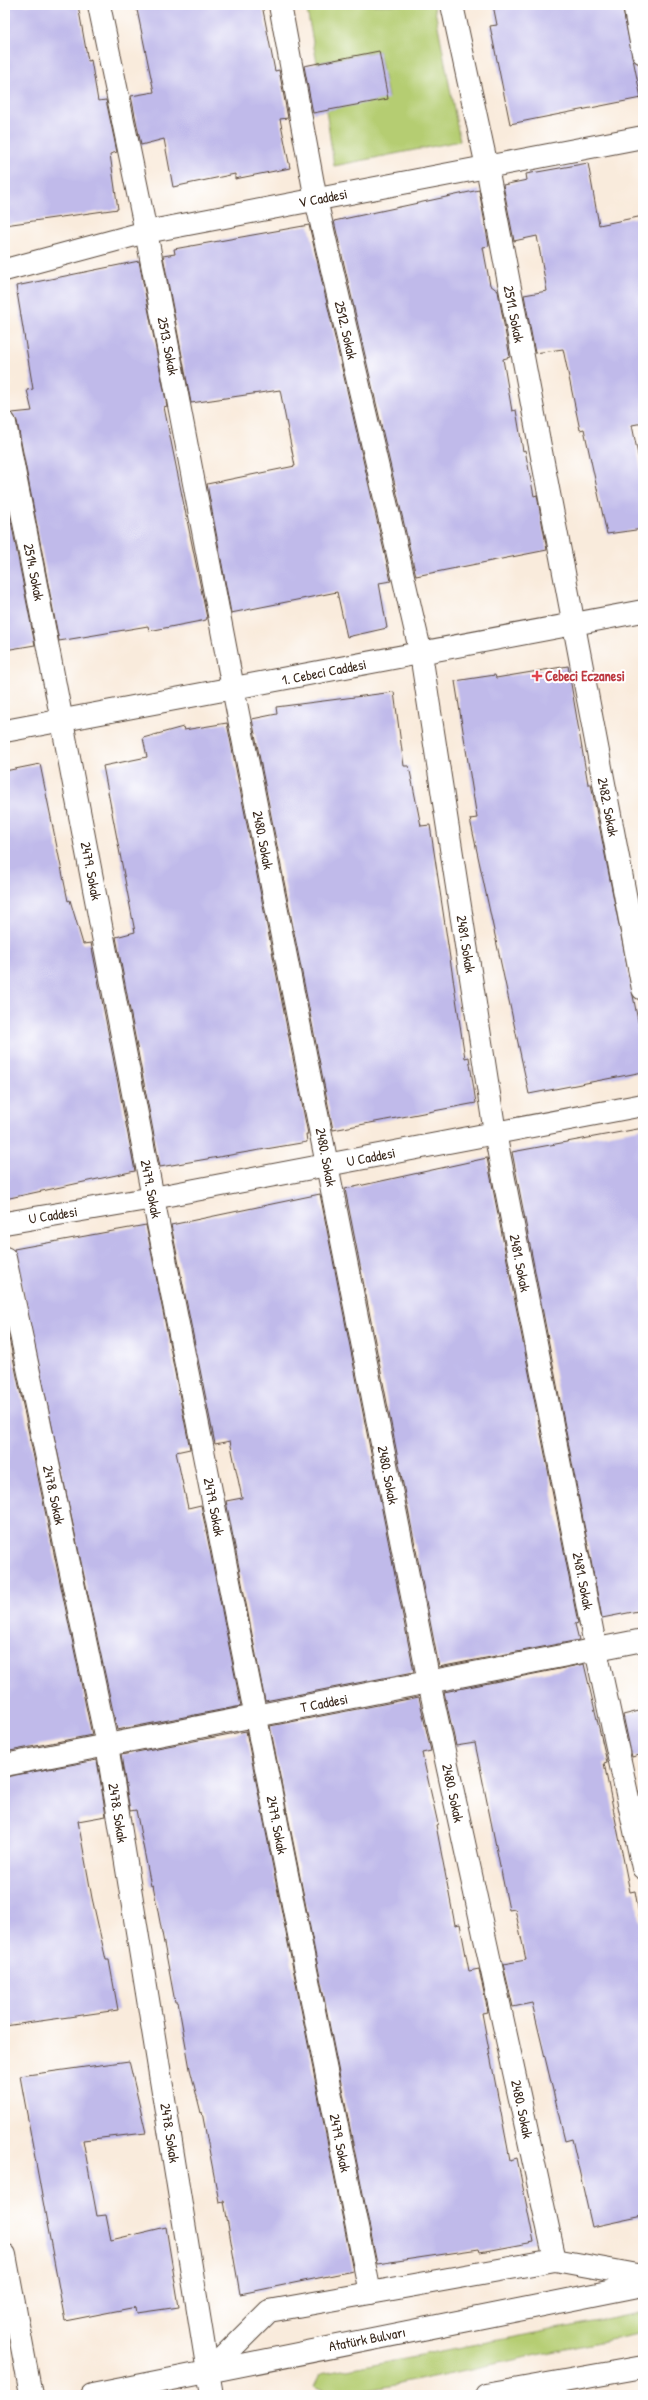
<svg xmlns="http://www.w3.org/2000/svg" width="648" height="2400" viewBox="0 0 648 2400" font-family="'Patrick Hand',sans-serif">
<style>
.green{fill:#b5cd72;stroke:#787c48}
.building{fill:#c0baea}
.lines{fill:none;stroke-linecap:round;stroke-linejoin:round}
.street-casing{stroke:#58473a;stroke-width:24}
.secondary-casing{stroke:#58473a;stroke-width:24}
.primary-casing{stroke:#58473a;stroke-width:24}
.street{stroke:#fff;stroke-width:22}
.secondary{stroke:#fff;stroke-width:22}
.primary{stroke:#fff;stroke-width:22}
.health-dot{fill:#e0444e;stroke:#fff;stroke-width:1.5}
.labels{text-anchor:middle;stroke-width:4;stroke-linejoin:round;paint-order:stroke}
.street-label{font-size:14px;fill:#3b2a1e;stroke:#fff}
.health-label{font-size:14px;font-weight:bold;fill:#be3a42;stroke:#fff;text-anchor:start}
</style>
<rect width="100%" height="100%" fill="#fff"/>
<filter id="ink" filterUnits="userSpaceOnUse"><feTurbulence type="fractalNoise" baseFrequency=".025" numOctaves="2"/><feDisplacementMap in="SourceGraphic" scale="8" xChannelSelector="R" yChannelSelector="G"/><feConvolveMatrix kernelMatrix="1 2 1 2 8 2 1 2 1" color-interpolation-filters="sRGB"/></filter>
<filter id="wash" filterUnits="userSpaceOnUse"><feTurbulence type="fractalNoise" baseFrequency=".012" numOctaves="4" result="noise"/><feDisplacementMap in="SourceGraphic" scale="16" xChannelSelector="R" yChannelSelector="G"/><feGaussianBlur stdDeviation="0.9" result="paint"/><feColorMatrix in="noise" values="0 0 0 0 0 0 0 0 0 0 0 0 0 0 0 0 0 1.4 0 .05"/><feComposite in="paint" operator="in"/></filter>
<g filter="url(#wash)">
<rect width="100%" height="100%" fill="#f9ebdc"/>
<g class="green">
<path d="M306,5H434L460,141L334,166L326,110L388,98L379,51L317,63Z"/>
<path d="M640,2313L643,2333L370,2390L326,2391L315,2386L321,2374Z"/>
</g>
<g id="blocks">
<g class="building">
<path d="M5,5H78L88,61L91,60L98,101L106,100L117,152L110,154L118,209L5,225Z"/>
<path d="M136,5H262L275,71L279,70L288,118L280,119L290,168L235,179V174L173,187L164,139L141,145L131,96L154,92Z"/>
<path d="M493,5H622L641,98L510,124L490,26L497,25Z"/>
<path d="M379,51L388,99L313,113L304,66Z"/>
<path d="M588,163L599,225L643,216V423L632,425L643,480V529L607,534L584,429L580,430L563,349L535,353L524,295L547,291L537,236L514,241L503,185L527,180L526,174Z"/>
<path d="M479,190L489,246L483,247L490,285L498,291L510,357L503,359L512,411L516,410L523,451L525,450L534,496L537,495L547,550L416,576L334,221Z"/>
<path d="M309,225L391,581L379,583L387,628L347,637L337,592L231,613L207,484L295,466L280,390L191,403L163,256L175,254L174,249Z"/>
<path d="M139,261L167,406L164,407L207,618L206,620L149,631L148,626L59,641L17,421L12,413L32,411L27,390L33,389L16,286Z"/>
<path d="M5,490L35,645L5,650Z"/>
<path d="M568,666L588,784H591L592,789L643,1046V1072L529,1094L470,819L477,818L455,681L495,675L496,678Z"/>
<path d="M394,692L404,766H409L421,826L430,825L465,1058L469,1057L476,1103L333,1130L252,719L277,714L276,707Z"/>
<path d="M227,723L308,1134H306L307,1142L160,1167L116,937L135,932L103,766L147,757L143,738L183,727L184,730Z"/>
<path d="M40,764L68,901L70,900L83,944L91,943L135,1171L5,1199V771Z"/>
<path d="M643,1128V1610L602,1618L512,1152Z"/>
<path d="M487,1158L578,1623L575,1624L579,1640L439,1667L345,1189Z"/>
<path d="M320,1194L414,1672L265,1701L226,1501L242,1498L230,1441L215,1444L171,1225Z"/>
<path d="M146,1225L190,1449L176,1452L188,1508L201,1505L241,1706L117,1730L14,1249Z"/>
<path d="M5,1319L92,1735L5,1752Z"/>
<path d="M584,1664L607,1762L604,1763L630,1892L635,1891L643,1937V2216L592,2227L572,2139L565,2141L532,2003L513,2007L503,1964L526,1960L515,1909L509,1910L475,1743L456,1746L444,1692Z"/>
<path d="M419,1697L431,1751L422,1753L438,1824L436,1825L455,1925L460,1924L469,1971L479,1969L488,2012L482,2013L510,2160L517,2158L534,2242L480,2252L479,2249L377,2264L270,1726Z"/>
<path d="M643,1710V1754L632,1757L623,1715Z"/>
<path d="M246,1731L353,2271L240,2294L224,2201L219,2202L202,2112L201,2113L190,2069L178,2002H175L153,1885L151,1886L136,1810L130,1811L121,1755Z"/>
<path d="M97,1760L106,1816L78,1821L92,1898L106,1960H109L118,2010L5,2026V1777Z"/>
<path d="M129,2061L146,2133L83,2140L97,2216L106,2215L111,2240L166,2227L179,2307L137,2313L136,2307L65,2321L20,2076Z"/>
</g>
</g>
</g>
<g filter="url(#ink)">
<use href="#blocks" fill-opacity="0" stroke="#58473a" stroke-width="1"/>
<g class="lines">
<defs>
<g id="street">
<path d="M99,5L146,232L233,688L429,1682L555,2260"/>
<path d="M280,5L316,200L421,654L495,1133L596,1650L643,1868"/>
<path d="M452,5L487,167L643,989"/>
<path d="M634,5L643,53"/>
<path d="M5,270L146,232L643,137"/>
<path d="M5,423L153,1198L370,2293"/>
<path d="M5,1223L153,1198L643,1105"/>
<path d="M5,1258L107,1745L208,2372"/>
<path d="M5,1765L643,1640"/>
<path d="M5,2255L31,2395"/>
</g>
<g id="secondary">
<path d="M5,731L643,611"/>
<path d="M208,2372L212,2395"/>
</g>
<g id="primary">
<path d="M208,2372L269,2311L555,2260L643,2276"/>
<path d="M92,2395L643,2285"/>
<path d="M486,2395L643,2367"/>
</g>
</defs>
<use href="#street" class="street-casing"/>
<use href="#secondary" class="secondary-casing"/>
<use href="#primary" class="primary-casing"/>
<use href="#street" class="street"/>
<use href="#secondary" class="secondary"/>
<use href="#primary" class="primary"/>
</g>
</g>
<path class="health-dot" d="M535 670h4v4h4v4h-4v4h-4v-4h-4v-4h4z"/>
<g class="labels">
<g class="street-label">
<text transform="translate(323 198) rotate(-11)" y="5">V Caddesi</text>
<text transform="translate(514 314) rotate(79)" y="5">2511. Sokak</text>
<text transform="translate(346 330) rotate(77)" y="5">2512. Sokak</text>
<text transform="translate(168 346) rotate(79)" y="5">2513. Sokak</text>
<text transform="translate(34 572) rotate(79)" y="5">2514. Sokak</text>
<text transform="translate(324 672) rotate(-11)" y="5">1. Cebeci Caddesi</text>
<text transform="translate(608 807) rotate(79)" y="5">2482. Sokak</text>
<text transform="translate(263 840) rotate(79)" y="5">2480. Sokak</text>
<text transform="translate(91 871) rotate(79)" y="5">2479. Sokak</text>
<text transform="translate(466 944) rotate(81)" y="5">2481. Sokak</text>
<text transform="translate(326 1157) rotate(79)" y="5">2480. Sokak</text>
<text transform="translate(371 1157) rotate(-11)" y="5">U Caddesi</text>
<text transform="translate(151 1189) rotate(79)" y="5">2479. Sokak</text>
<text transform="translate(53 1215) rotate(-9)" y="5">U Caddesi</text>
<text transform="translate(520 1263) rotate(79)" y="5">2481. Sokak</text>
<text transform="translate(388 1475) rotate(79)" y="5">2480. Sokak</text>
<text transform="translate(54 1495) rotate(78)" y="5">2478. Sokak</text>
<text transform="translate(214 1507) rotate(79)" y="5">2479. Sokak</text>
<text transform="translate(583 1581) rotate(79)" y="5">2481. Sokak</text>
<text transform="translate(324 1703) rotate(-11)" y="5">T Caddesi</text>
<text transform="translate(453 1793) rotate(78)" y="5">2480. Sokak</text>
<text transform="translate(118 1813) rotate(81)" y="5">2478. Sokak</text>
<text transform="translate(277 1825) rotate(79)" y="5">2479. Sokak</text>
<text transform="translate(522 2109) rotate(78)" y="5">2480. Sokak</text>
<text transform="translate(170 2133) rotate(81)" y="5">2478. Sokak</text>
<text transform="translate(340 2143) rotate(79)" y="5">2479. Sokak</text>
<text transform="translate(367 2339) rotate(-11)" y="5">Atatürk Bulvarı</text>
</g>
<g class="health-label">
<text x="545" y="681">Cebeci Eczanesi</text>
</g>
</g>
<rect width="648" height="2400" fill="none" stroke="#fff" stroke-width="20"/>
</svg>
